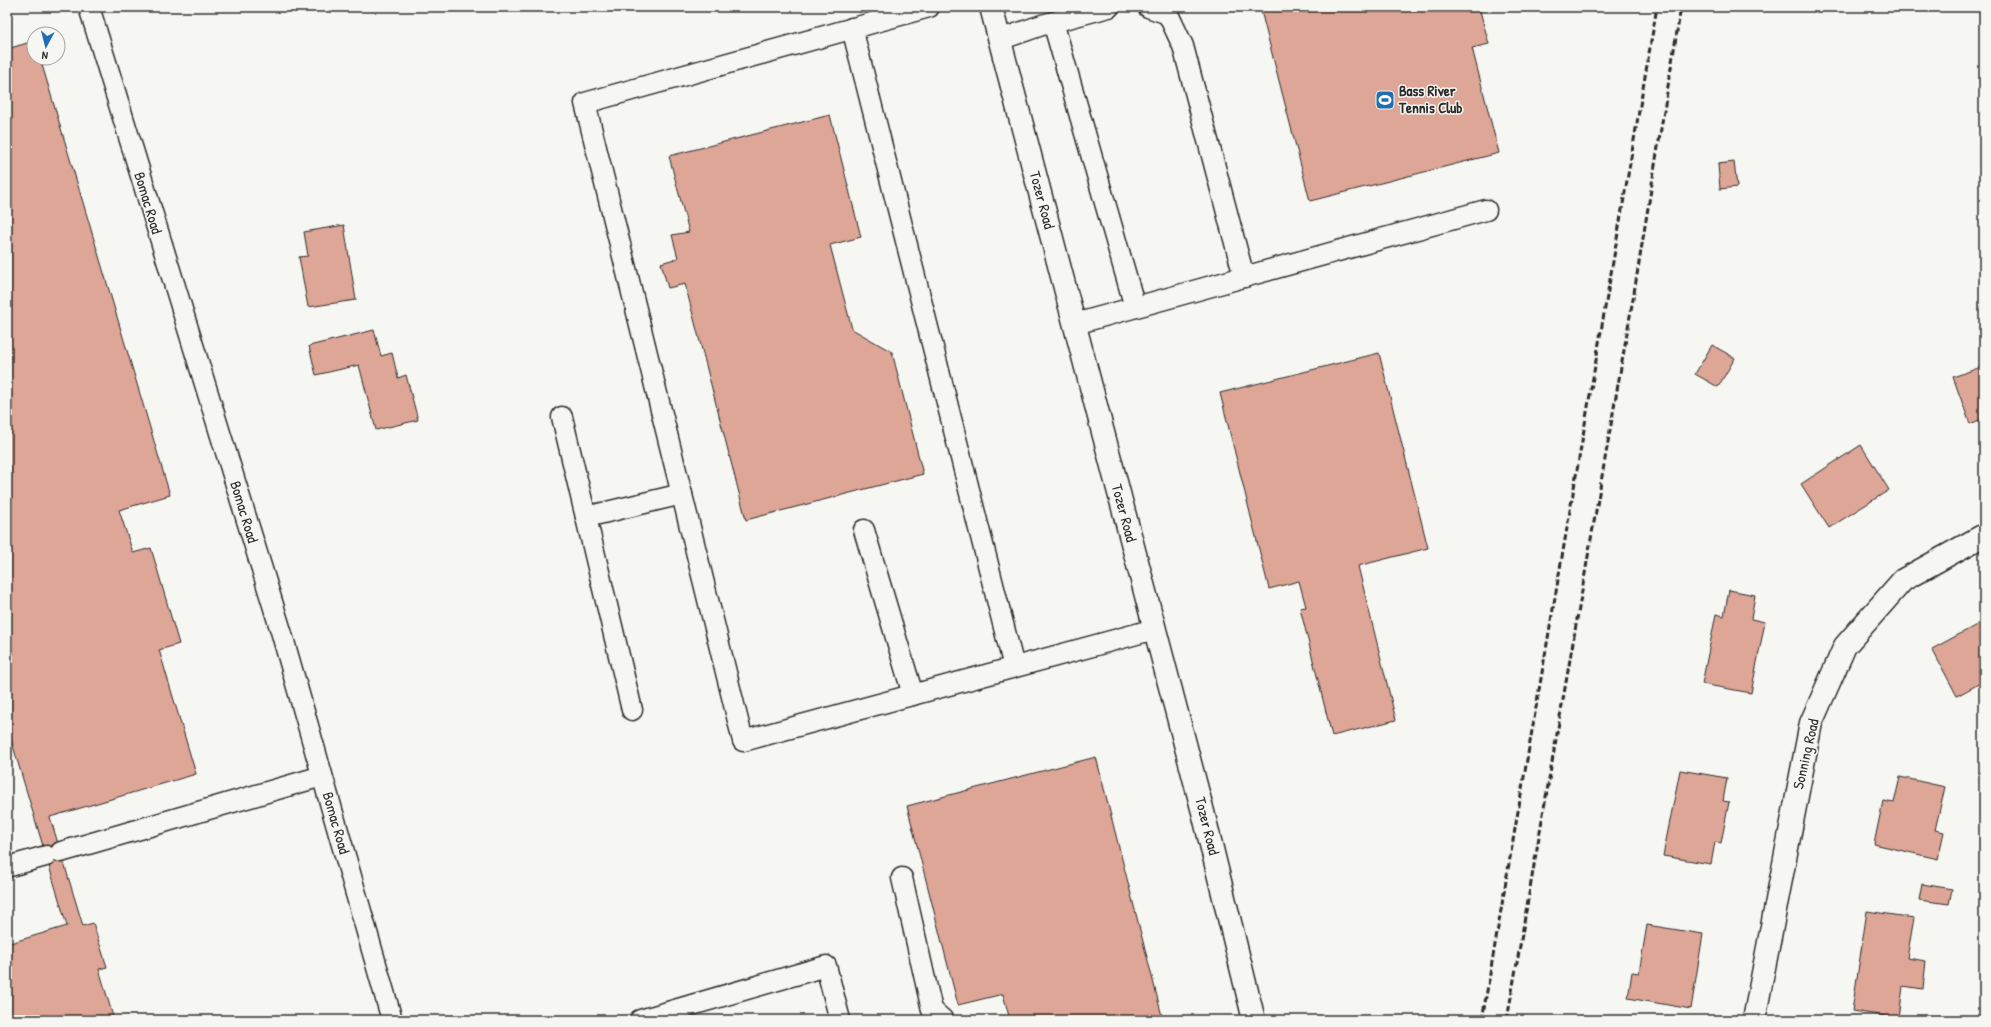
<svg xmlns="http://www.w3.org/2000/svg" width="1991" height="1027" viewBox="0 0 1991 1027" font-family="'Patrick Hand',sans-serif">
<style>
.building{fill:#dea697;stroke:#2b2b2b}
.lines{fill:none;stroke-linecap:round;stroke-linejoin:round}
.service-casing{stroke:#2b2b2b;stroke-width:23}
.minor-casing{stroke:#2b2b2b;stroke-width:25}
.secondary-casing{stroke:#2b2b2b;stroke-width:25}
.service{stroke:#f6f6f2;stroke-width:20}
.minor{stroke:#f6f6f2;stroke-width:22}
.secondary{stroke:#f6f6f2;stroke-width:22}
.rail{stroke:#2b2b2b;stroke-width:3;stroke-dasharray:6 3;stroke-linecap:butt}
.labels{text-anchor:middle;stroke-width:3;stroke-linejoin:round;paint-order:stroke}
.poi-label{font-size:15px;font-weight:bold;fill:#2b2b2b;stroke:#f6f6f2;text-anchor:start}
.street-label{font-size:15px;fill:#2b2b2b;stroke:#f6f6f2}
</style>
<rect width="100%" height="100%" fill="#f6f6f2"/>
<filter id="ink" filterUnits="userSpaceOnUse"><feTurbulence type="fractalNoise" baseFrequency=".025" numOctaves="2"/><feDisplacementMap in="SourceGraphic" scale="8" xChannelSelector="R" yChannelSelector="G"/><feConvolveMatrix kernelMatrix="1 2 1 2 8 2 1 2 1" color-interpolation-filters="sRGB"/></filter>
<g filter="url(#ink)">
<g class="building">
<path d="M1260,7H1479L1489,44L1472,48L1499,153L1310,201Z"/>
<path d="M34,41V58H40L170,495L119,510L133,553L151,548L179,644L159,650L196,774L50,817L83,926L93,923L107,967L99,969L114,1020H7V944L67,926L7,726V49Z"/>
<path d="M830,115L861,237L830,245L852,329L892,352L923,474L746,520L685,284L668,288L661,263L678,258L672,235L689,232L669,156Z"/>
<path d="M1734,162L1737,187L1720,189L1718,164Z"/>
<path d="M344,225L356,300L308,307L299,257L308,256L304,232Z"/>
<path d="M374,330L381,356L392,353L398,378L406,375L418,420L376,430L359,365L316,375L309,346Z"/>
<path d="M1712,345L1735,358L1718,387L1695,374Z"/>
<path d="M1379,353L1428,548L1358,566L1396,720L1332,736L1300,608L1306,607L1299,581L1269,589L1220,393Z"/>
<path d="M1984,366V418L1970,424L1953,377Z"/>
<path d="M1861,445L1889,490L1829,528L1801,484Z"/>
<path d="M1729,590L1755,595L1751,619L1765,622L1751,693L1702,684L1716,614L1724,616Z"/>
<path d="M1984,621V681L1957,696L1932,649Z"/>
<path d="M1096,757L1163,1020H1010L1003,994L958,1005L907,806Z"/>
<path d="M1680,770L1727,778L1723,801L1729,802L1721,843L1715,842L1711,864L1663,856Z"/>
<path d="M1900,777L1945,787L1935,830L1944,832L1938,859L1874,844L1883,801L1894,803Z"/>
<path d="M1922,884L1952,889L1949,904L1919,900Z"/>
<path d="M1867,911L1914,918L1907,958L1926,961L1923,989L1903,986L1899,1018L1852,1011Z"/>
<path d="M1647,925L1703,934L1691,1009L1628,998L1632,972L1639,973Z"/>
</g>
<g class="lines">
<defs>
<g id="service">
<path d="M89,7L281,631L392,1020"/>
<path d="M929,7L585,103L743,741L1155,629"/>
<path d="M1053,22L1135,307"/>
<path d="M852,28L1014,667"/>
<path d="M999,40L1042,25L1109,7"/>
<path d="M1244,277L1486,210"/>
<path d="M1075,324L1244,277L1183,46L1168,14L1148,7"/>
<path d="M562,417L632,710"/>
<path d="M586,517L682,494"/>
<path d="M864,530L913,695"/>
<path d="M61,852L322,776"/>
<path d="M7,867L46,856"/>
<path d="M902,878L932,1010L943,1020"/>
<path d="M640,1020L826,966L840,1020"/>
</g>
<path id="minor" d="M1754,1020L1811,723L1845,646L1903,580L1984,535"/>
<path id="secondary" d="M991,7L1203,812L1254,1020"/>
</defs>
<use href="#service" class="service-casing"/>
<use href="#minor" class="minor-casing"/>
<use href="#secondary" class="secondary-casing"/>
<use href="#service" class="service"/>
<use href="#minor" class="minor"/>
<use href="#secondary" class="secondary"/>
<g class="rail">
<path d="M1482,1020L1657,7"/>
<path d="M1507,1020L1634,293L1681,7"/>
</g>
</g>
</g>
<defs>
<symbol id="stadium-square" viewBox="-11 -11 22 22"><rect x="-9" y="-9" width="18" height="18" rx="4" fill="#1f6fb2" stroke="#f6f6f2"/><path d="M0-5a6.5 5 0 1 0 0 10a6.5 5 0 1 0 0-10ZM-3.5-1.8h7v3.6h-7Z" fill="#fff"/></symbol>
</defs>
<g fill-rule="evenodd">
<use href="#stadium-square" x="1374" y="89" width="22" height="22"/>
</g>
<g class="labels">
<g class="poi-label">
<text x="1399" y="96">Bass River<tspan x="1399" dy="17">Tennis Club</tspan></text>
</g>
<g class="street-label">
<text transform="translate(1042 200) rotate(75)" y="5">Tozer Road</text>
<text transform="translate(148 203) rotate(73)" y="5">Bomac Road</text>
<text transform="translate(244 512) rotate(73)" y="5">Bomac Road</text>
<text transform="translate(1124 513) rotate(75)" y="5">Tozer Road</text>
<text transform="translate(1806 754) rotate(-77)" y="5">Sonning Road</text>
<text transform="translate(336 823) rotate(74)" y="5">Bomac Road</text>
<text transform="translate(1207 826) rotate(76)" y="5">Tozer Road</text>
</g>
</g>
<rect width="1991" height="1027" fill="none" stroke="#f6f6f2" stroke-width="24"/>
<rect x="12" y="12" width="1967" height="1003" fill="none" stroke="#2b2b2b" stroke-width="1.5" filter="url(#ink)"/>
<g transform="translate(46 46) rotate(187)"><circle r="19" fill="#f6f6f2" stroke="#a5a5a2"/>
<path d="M0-3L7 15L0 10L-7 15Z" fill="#1f6fb2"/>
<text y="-6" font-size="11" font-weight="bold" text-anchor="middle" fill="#2b2b2b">N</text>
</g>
</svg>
